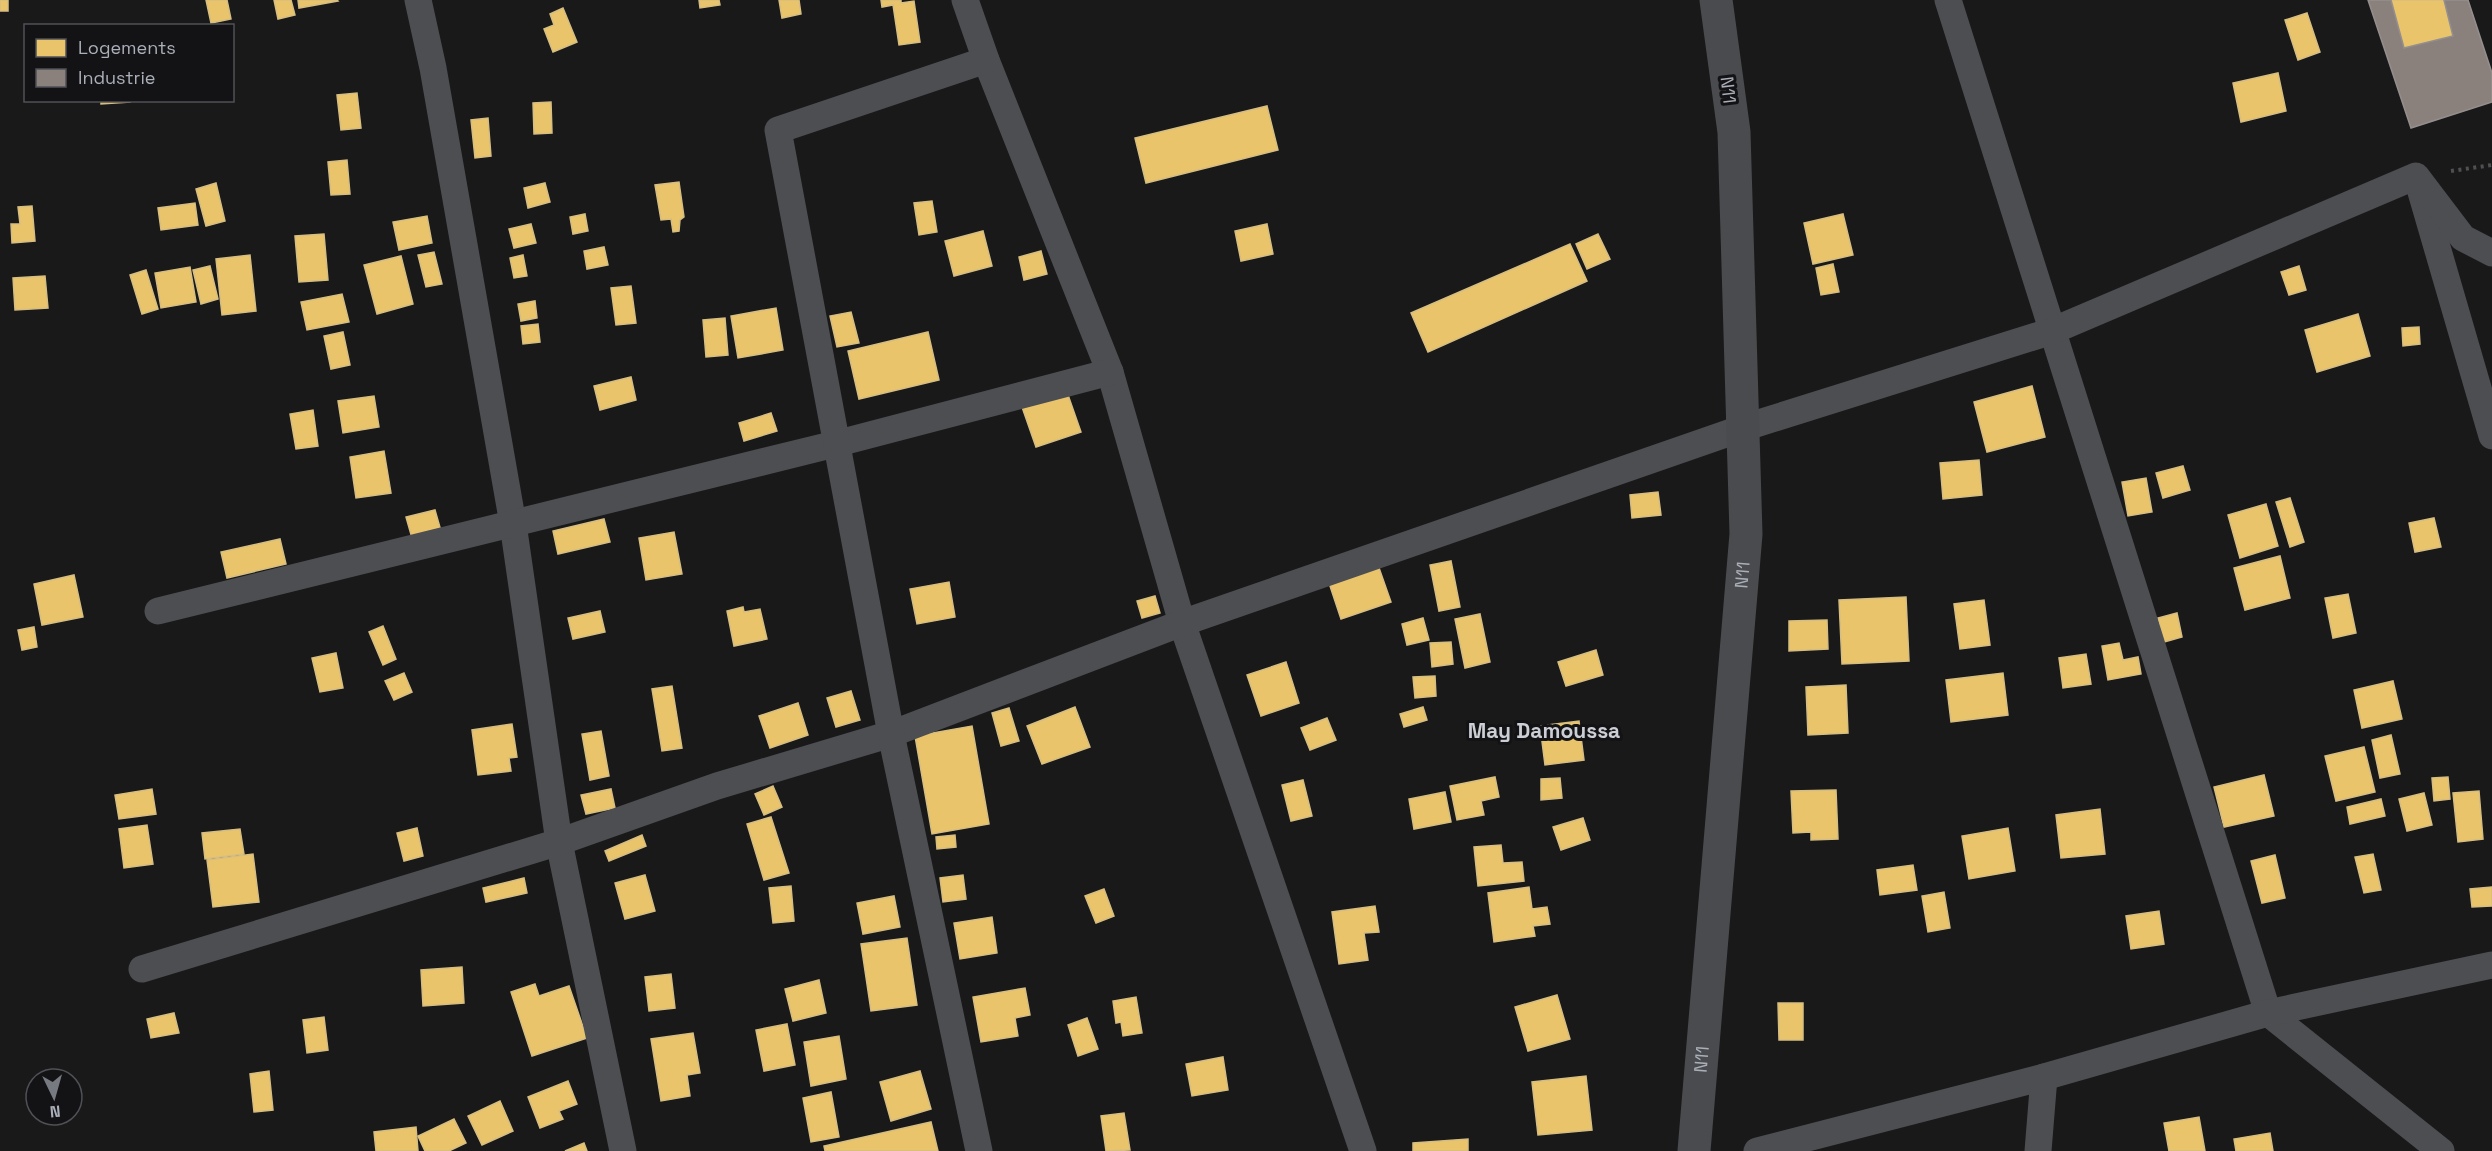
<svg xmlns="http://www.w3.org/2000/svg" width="2492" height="1151" viewBox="0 0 2492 1151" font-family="'Space Grotesk',sans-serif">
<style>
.homes{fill:#e9c46a;stroke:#d6be82;stroke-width:1.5}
.industry{fill:#8a817c;stroke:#948f8e;stroke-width:1.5}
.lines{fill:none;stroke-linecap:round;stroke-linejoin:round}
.path{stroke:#4f5053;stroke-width:4;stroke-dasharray:3 4.5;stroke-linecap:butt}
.street{stroke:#4d4e52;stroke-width:27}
.primary{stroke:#4a4b4e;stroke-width:33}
.labels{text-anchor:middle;stroke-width:6;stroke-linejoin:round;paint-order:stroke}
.street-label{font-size:18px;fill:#aaafb9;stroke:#131315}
.quarter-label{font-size:21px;font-weight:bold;fill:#cbced5;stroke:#131315}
</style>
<rect width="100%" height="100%" fill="#191919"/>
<g class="homes">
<rect x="0" y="0" width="8" height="11"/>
<path d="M206,0H227L231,19L211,23Z"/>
<path d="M274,0H291L295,15L278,19Z"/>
<path d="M298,0H337L338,1L299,8Z"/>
<path d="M699,0H719L720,5L700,8Z"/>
<path d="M779,0H799L801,14L782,18Z"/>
<path d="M881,0H901V3L914,1L920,42L899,45L893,5L882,7Z"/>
<path d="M2391,0H2444L2453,36L2404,48Z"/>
<path d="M563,8L577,42L553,52L544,29L554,25L550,14Z"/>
<path d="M2307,13L2320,52L2298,60L2285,20Z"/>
<path d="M2278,73L2286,111L2241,122L2233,83Z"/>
<path d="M357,93L361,128L341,130L337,95Z"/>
<path d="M101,100H130V102L101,104Z"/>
<path d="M551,102L552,133L534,134L533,103Z"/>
<path d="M1267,106L1278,150L1146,183L1135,138Z"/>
<path d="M488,118L491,156L475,158L471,120Z"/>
<path d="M347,160L350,194L331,195L328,162Z"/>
<path d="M679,182L684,217L680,220L679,231L673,232L671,219L661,220L655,185Z"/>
<path d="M216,183L225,221L206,226L196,189Z"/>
<path d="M545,183L550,202L528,208L524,188Z"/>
<path d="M932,201L937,232L919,235L914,203Z"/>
<path d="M195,203L198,225L161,230L158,208Z"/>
<path d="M32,206L35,241L12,243L11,224H20L18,207Z"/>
<path d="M585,214L588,231L573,234L570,217Z"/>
<path d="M1843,214L1853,255L1813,264L1804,223Z"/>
<path d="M427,216L432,243L399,250L393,222Z"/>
<path d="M531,224L536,243L514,248L509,229Z"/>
<path d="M1267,224L1273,254L1241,261L1235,231Z"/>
<path d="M983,231L992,266L954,276L945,241Z"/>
<path d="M324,234L328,280L299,282L295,236Z"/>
<path d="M1598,234L1610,259L1587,269L1576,244Z"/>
<path d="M1570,244L1587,281L1428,352L1411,313Z"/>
<path d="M604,247L608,265L587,269L584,251Z"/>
<path d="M1041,251L1047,274L1024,280L1019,257Z"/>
<path d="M434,252L442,284L426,287L418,255Z"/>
<path d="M250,255L256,311L222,315L216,259Z"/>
<path d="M523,255L527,276L514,278L510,258Z"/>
<path d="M401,256L413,304L377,314L364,265Z"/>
<path d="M1833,264L1839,292L1821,295L1816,268Z"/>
<path d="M210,266L218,299L201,304L193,270Z"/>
<path d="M2299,266L2306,290L2289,295L2281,272Z"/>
<path d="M190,267L196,302L161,308L155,273Z"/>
<path d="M146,270L158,309L142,314L130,275Z"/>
<path d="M45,276L48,308L15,310L13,278Z"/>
<path d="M631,286L636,323L616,325L611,288Z"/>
<path d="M342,294L349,322L307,330L301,302Z"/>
<path d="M535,301L537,318L521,321L518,304Z"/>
<path d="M776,308L783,350L738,358L731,316Z"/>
<path d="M851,312L859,343L837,347L830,316Z"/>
<path d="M2358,314L2370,356L2317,372L2305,330Z"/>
<path d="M725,318L728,355L706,357L703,320Z"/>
<path d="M538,324L540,342L523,344L521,326Z"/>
<path d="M2419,327L2420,344L2403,346L2402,328Z"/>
<path d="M343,332L350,365L331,369L324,336Z"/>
<path d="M928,332L939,380L859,399L848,351Z"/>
<path d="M631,377L636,400L600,410L594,386Z"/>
<path d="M2032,386L2045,437L1987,452L1974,402Z"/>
<path d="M1067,392L1081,432L1036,447L1022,407Z"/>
<path d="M374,396L379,427L343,433L338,401Z"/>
<path d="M313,410L318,446L296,449L290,414Z"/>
<path d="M771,413L777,431L744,441L739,423Z"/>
<path d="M384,451L391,493L356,498L350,457Z"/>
<path d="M1979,460L1982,495L1943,499L1940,463Z"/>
<path d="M2183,466L2190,490L2163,498L2156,473Z"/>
<path d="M2146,478L2152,512L2128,516L2122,482Z"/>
<path d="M1658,492L1661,515L1632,518L1630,495Z"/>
<path d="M2290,498L2304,542L2290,547L2276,502Z"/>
<path d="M2266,504L2278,546L2240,558L2228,515Z"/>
<path d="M435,510L441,531L412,538L406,517Z"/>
<path d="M2434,518L2441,547L2415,552L2409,523Z"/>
<path d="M604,519L610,542L558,554L553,531Z"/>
<path d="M674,532L682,574L646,580L639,538Z"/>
<path d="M280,539L286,564L227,578L221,552Z"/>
<path d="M2280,556L2290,598L2245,610L2234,568Z"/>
<path d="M1451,561L1460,607L1439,611L1430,565Z"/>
<path d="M1378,565L1391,602L1341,619L1329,583Z"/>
<path d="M74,575L83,617L42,625L34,584Z"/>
<path d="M949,582L955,617L917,624L910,589Z"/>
<path d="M2348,594L2356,633L2333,638L2325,598Z"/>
<path d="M1155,596L1160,613L1142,618L1137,601Z"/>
<path d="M1906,597L1909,661L1842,664L1839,600Z"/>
<path d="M1984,600L1990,645L1960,649L1954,604Z"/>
<path d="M743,607L744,612L760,609L767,639L734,646L727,611Z"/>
<path d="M600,611L605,632L573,639L568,618Z"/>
<path d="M2177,613L2182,637L2164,642L2158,618Z"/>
<path d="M1480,614L1490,662L1465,668L1455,619Z"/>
<path d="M1423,618L1429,640L1407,645L1402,624Z"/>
<path d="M1827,620L1828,649L1789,651V621Z"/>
<path d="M383,626L396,659L383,665L369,632Z"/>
<path d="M34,627L37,647L22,650L18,630Z"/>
<path d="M1451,642L1453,664L1432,667L1430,643Z"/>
<path d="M2119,643L2123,660L2138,657L2141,674L2108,680L2102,646Z"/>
<path d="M1596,650L1603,675L1566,686L1558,662Z"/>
<path d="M336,653L343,688L320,692L312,658Z"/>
<path d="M2086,654L2091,684L2063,688L2059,658Z"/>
<path d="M1286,662L1299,703L1261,716L1247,675Z"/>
<path d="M404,673L412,692L394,700L385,681Z"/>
<path d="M2003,673L2008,715L1951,722L1946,680Z"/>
<path d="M1435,676L1436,696L1415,698L1413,677Z"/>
<path d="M2393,681L2402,719L2362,728L2354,690Z"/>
<path d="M1846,685L1848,733L1808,735L1806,687Z"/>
<path d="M672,686L682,748L662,751L652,689Z"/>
<path d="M851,691L860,720L836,727L827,698Z"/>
<path d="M798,703L808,735L770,748L759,716Z"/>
<path d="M1075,707L1090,747L1042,764L1027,726Z"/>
<path d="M1423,707L1427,720L1404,727L1400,714Z"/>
<path d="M1009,708L1019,741L1001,746L992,713Z"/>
<path d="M1327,718L1336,740L1310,750L1301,728Z"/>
<path d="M1579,721L1584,760L1545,765L1540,726Z"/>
<path d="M512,724L517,757L509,758L511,771L478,775L472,730Z"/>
<path d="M972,726L989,824L932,834L915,736Z"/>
<path d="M601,731L609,776L590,780L582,734Z"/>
<path d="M2391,735L2400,774L2380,778L2372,740Z"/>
<path d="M2364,747L2375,792L2336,801L2325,756Z"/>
<path d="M2264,775L2274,816L2224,827L2214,787Z"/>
<path d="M1495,777L1499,797L1481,801L1484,815L1457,820L1450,786Z"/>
<path d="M2448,777L2450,799L2434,801L2432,778Z"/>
<path d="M1560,778L1562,798L1541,800V779Z"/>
<path d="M1303,780L1312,816L1291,821L1282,785Z"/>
<path d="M773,786L782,807L764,815L755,794Z"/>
<path d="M152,789L156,814L119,819L115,795Z"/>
<path d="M611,789L615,808L586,814L581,795Z"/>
<path d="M1836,790L1838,839L1811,840V832L1793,833L1791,791Z"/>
<path d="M2479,791L2483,839L2458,842L2453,793Z"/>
<path d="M1445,792L1451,822L1414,829L1409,799Z"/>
<path d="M2424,793L2432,825L2407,831L2399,799Z"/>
<path d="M2381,799L2385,816L2350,824L2347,807Z"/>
<path d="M2100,809L2105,854L2061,858L2056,815Z"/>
<path d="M771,817L789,873L764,880L747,824Z"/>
<path d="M1583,818L1590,840L1561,850L1553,827Z"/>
<path d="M147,825L153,864L124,868L119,829Z"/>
<path d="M417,828L423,856L404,861L397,833Z"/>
<path d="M2008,828L2015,871L1969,879L1962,836Z"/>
<path d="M240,829L244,854L205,859L202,833Z"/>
<path d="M642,835L646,846L609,861L605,851Z"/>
<path d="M955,835L956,847L937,849L936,837Z"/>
<path d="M1501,845L1503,863L1522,862L1524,881L1478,886L1474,847Z"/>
<path d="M253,854L259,902L213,907L207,860Z"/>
<path d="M2373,854L2381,890L2364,893L2355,857Z"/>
<path d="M2275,855L2285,898L2262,903L2251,861Z"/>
<path d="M1913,865L1917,890L1880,895L1877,870Z"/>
<path d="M645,875L655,911L625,919L615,883Z"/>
<path d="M963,875L966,899L943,902L940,878Z"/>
<path d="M524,878L527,893L486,902L483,888Z"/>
<path d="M791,886L794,921L773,923L769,888Z"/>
<path d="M1529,887L1532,909L1547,907L1550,924L1533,926L1535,936L1494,942L1488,893Z"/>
<path d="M2492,887V906L2472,907L2470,889Z"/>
<path d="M1104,889L1114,916L1096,923L1085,896Z"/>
<path d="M1944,892L1950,928L1928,932L1922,896Z"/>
<path d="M894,896L900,927L863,934L857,903Z"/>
<path d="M1375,906L1379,932L1364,933L1368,960L1339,964L1332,912Z"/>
<path d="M2159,911L2164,944L2131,949L2126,916Z"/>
<path d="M992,917L997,953L960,959L954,923Z"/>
<path d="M907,938L917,1005L871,1011L861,944Z"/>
<path d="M462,967L464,1003L423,1006L421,970Z"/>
<path d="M671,974L675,1008L649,1011L645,977Z"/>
<path d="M819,980L826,1013L793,1021L785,989Z"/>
<path d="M535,984L539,996L569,986L587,1038L532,1056L511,992Z"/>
<path d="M1025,988L1030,1015L1015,1018L1018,1036L981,1042L973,997Z"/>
<path d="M1557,995L1570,1039L1528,1051L1515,1007Z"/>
<path d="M1136,997L1142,1033L1123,1036L1121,1022L1116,1023L1113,1001Z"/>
<path d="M1778,1003H1803V1040H1779Z"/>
<path d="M174,1013L179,1033L151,1038L147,1019Z"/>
<path d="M324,1017L328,1050L307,1053L303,1020Z"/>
<path d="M1087,1018L1098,1049L1078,1056L1068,1025Z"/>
<path d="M787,1024L795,1065L764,1071L756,1030Z"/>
<path d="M693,1033L700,1073L687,1075L690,1096L661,1101L651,1039Z"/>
<path d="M839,1036L846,1079L811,1086L804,1042Z"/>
<path d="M1223,1057L1228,1090L1192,1096L1186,1064Z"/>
<path d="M269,1071L273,1110L254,1112L250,1074Z"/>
<path d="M920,1071L931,1109L891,1121L880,1082Z"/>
<path d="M1586,1076L1592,1130L1538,1135L1532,1082Z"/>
<path d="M568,1081L577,1104L559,1111L563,1119L540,1128L528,1097Z"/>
<path d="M831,1092L839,1137L811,1142L803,1098Z"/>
<path d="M500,1101L513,1131L482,1145L468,1116Z"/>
<path d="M1124,1113L1130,1150L1106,1151L1101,1116Z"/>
<path d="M2199,1117L2205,1151H2169L2164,1123Z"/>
<path d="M454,1119L466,1143L449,1151H425L418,1136Z"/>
<path d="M931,1122L938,1151H825L824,1146Z"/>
<path d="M416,1127L418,1151H376L374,1132Z"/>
<path d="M2270,1133L2273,1151H2236L2234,1139Z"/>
<path d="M1468,1139V1151H1413V1143Z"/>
<path d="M584,1143L587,1151H565Z"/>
</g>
<path class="industry" d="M2368,0H2391L2404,48L2453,36L2444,0H2468L2492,73V102L2411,128Z"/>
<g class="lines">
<path class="path" d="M2451,171L2492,165"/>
<g class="street">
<path d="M418,0L433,68L513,524L559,842L623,1151"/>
<path d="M965,0L986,60L1110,372L1182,623L1363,1151"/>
<path d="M1948,0L2268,1013L2441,1151"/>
<path d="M2421,192L2492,436"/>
<path d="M158,611L835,444L1110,372"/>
<path d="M142,969L559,842L717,786L891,734L1182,623L1743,428L2052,331L2416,176L2463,238L2492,253"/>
<path d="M979,1151L891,734L778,130L986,60"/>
<path d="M1757,1151L2044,1077L2268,1013L2492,965"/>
<path d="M2038,1151L2044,1077"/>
</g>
<path class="primary" id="s1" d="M1694,1151L1746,534L1734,132L1716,0"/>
</g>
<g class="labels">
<g class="street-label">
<text transform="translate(1728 90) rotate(83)" y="6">N11</text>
<text dy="6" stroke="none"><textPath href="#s1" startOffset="578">N11</textPath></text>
<text dy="6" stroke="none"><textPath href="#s1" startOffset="92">N11</textPath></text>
</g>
<g class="quarter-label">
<text x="1544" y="738">May Damoussa</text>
</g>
</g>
<rect x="24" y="24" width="210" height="78" fill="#131315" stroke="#4f5157" stroke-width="1.5"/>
<rect x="36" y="39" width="30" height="18" fill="#e9c46a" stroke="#4f5157" stroke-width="1.5"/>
<text x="78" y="54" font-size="18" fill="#aaafb9">Logements</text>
<rect x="36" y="69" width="30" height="18" fill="#8a817c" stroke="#4f5157" stroke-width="1.5"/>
<text x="78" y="84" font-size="18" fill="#aaafb9">Industrie</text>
<g transform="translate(54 1097) rotate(175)"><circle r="28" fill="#131315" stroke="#4f5157" stroke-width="1.5"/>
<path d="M0-4.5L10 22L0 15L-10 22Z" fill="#777a81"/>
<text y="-9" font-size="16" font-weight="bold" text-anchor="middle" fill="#aaafb9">N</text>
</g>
</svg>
